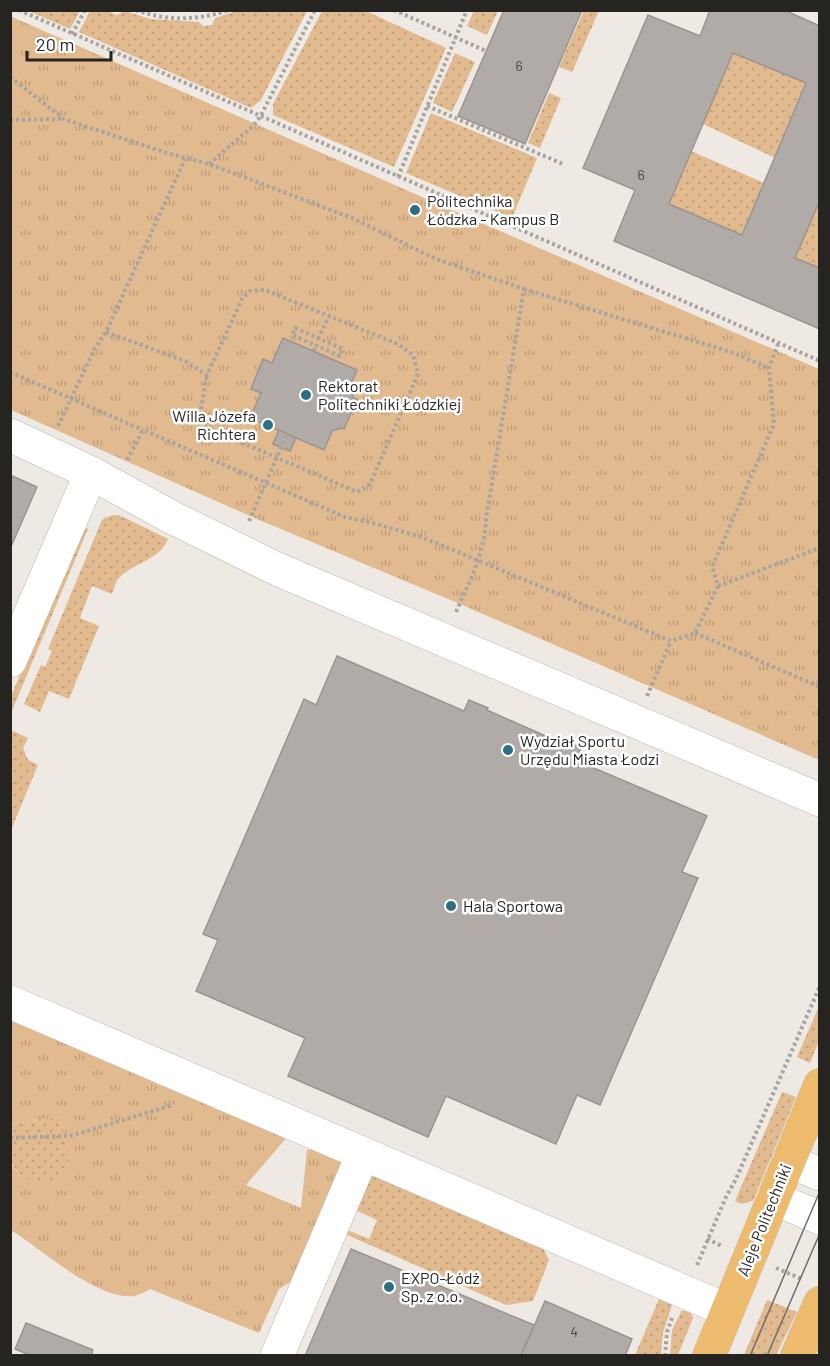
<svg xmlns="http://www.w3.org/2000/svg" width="830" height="1366" viewBox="0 0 830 1366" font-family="Barlow,sans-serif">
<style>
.grass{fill:url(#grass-dots)}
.park{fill:url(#park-tufts)}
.building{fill:#b0aba6;stroke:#9a9590;stroke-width:1.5;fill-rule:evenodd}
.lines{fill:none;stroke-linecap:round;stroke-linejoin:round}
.minor-casing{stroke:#bbb6b1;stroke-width:34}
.major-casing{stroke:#c6c6c5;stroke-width:34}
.path{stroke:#a8a49f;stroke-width:4;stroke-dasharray:3 3;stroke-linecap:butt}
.minor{stroke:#fff;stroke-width:33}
.major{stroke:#edbb6d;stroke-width:33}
.tram{stroke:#706e6a;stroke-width:1.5}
.poi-dot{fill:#2d6f81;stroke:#fff;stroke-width:2}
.labels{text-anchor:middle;stroke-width:5;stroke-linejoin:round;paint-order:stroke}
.number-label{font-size:14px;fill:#484642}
.poi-label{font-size:16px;fill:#252421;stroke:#fff;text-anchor:start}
.street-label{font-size:16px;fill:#252421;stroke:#fff}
</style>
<defs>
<pattern id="grass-dots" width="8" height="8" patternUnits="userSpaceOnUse" patternTransform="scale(1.5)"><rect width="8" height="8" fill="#e2ba8f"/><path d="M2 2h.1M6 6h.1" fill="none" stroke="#c2a07b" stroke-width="1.8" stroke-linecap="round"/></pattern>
<pattern id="park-tufts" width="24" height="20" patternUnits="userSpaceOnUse" patternTransform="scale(1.5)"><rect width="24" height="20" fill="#e2ba8f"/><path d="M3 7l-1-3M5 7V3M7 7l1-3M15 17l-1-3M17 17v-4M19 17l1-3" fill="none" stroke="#c2a07b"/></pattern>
</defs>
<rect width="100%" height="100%" fill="#eee9e3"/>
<g class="grass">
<path d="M584,10L599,11L572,72L559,67Z"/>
<path d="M29,11H80L70,29Z"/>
<path d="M90,11H107L117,15L125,11L150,19L199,22L203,26L212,25L215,18L236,11H307L261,100L251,108L79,32Z"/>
<path d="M322,11H366L446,48L394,167L273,115V104Z"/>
<path d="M474,11H498L487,35L467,26Z"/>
<path d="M455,53L475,62L452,112L433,103Z"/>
<path d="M733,53L806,83L775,158L703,124Z"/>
<path d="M549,93L561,98L540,148L528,143Z"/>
<path d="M431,113L537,158L512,218L406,173Z"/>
<path d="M691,151L764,183L742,235L669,204Z"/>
<path d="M817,206L819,207V268L795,258Z"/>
<path d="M113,515H119L168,539C160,560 135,562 120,577C116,580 114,589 112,594L92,586L80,618L99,626L69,699L49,691L40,712L24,704L41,665L45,667L52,651L48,649L101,522L104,518Z"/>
<path d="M83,527L88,529L11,713V696Z"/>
<path d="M13,731L28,738L23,748L28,760L38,765L11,830L10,738Z"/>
<path d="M819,1006V1041L810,1063L797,1057Z"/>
<path d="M782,1092L796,1097L753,1201L741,1204L735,1201Z"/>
<path d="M60,1117L71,1159L50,1186L22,1178L11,1163V1124Z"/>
<path d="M372,1173L535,1243L544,1250L549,1260L533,1301L506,1305L345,1234L340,1227L369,1239L377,1220L349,1207Z"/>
<path d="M659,1299L672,1305L663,1333L661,1355H635Z"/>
<path d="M767,1300L797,1312L776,1355H744Z"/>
<path d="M682,1310L691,1313L693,1318L678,1355H670L672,1330Z"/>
</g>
<g class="park">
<path d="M10,16L470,218L819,369V760L460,604L250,516L11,410Z"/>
<path d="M11,1016L288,1136L246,1185L301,1208L307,1150L317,1148L345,1161L294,1280L279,1289L259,1333L150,1289C145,1292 139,1295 133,1296C97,1300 41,1249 11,1230L10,1163L22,1178L50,1185L71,1159L60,1117L11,1124Z"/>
</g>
<g class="building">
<path d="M504,10H582L525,144L458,116Z"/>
<path d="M710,10H784L820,26V200L795,258L820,268V329L614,241L635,190L583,168L648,15L700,36ZM733,53L806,83L742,235L669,204Z"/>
<path d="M283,338L357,370L349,389L353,392V398L357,399L344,429L341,428L332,431L324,450L250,418L261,393L251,389L263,359L272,363Z"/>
<path d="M279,430L296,438L290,451L273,444Z"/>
<path d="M10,475L37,487L10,549Z"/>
<path d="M337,656L464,711L469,700L488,708L487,710L559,742L561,739L581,748L575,760L707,816L682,872L698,878L600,1105L577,1095L556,1144L446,1096L428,1137L288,1076L305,1038L196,991L218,940L203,934L304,699L316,705Z"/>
<path d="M351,1249L534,1325L521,1356H305Z"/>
<path d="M545,1301L632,1339L625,1356H521Z"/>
<path d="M26,1323L93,1350L91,1356H32L15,1349Z"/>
</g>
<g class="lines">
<defs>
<g id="minor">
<path d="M10,435L91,473L173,518L277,569L820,800"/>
<path d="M10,661L91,473"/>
<path d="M10,1002L727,1310"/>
<path d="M788,1161L820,1174"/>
<path d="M773,1198L820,1218"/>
<path d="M277,1356L363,1154"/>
</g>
<g id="major">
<path d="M709,1356L820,1085"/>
<path d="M797,1356L820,1303"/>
</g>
</defs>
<use href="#minor" class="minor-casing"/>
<use href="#major" class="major-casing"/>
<g class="path">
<path d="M19,10L820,361"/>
<path d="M136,10C166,21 198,21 228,10"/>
<path d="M394,10L486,51"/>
<path d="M72,34L85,10"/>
<path d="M10,77L64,119L72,122L167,153L209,164L352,218L436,259L524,289L486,519C485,553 469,583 455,614"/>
<path d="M427,106L563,164"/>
<path d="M10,120L63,119"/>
<path d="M209,164L253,126L260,117L315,10"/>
<path d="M398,177L467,10"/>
<path d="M524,289L734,353L769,368"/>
<path d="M295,328L343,349L340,356L292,335Z"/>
<path d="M106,332L185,361L207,375L242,299L250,291L265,290L398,344L413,355L418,374L370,484L357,492L217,432L206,424L200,414L207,375"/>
<path d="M318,339L329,316"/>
<path d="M314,351L316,345"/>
<path d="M10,372L143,430"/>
<path d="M58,426L95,348L106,332L185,159"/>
<path d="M127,460L143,430L345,517L377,524L424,538L671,641L695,633L718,586L712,567L774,424L769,368L778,344"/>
<path d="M249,521L287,434"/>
<path d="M718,586L820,548"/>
<path d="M695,633L820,687"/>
<path d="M647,696L671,641"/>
<path d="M10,1138L70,1136L173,1105"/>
<path d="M707,1239L722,1246"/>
<path d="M697,1265L726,1197L736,1179L820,986"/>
<path d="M776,1268L802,1279"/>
<path d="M665,1356L667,1332L672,1318"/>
</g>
<use href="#minor" class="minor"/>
<use href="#major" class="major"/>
<g class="tram">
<path d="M750,1356L820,1191"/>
<path d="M767,1356L820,1233"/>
</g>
</g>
<g class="poi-dot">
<circle cx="415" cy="210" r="6"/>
<circle cx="306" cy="395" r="6"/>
<circle cx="268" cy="425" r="6"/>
<circle cx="508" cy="750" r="6"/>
<circle cx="451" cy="906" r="6"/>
<circle cx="389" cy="1287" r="6"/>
</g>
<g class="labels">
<g class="number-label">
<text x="519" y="71">6</text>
<text x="641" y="180">6</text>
<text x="574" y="1337">4</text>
</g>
<g class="poi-label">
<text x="427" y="207">Politechnika<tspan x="427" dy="18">Łódzka - Kampus B</tspan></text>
<text x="318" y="392">Rektorat<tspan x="318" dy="18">Politechniki Łódzkiej</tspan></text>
<text x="256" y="422" text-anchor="end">Willa Józefa<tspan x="256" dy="18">Richtera</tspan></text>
<text x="520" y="747">Wydział Sportu<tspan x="520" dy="18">Urzędu Miasta Łodzi</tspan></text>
<text x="463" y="912">Hala Sportowa</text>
<text x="401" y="1284">EXPO-Łódź<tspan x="401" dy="18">Sp. z o.o.</tspan></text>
</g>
<g class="street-label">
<text transform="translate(764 1220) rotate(-68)" y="6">Aleje Politechniki</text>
</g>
</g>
<rect width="830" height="1366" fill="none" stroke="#252421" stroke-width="24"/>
<path d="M27 51v9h84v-9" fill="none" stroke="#252421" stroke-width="3"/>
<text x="36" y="51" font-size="18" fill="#252421" stroke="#ffffff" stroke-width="4.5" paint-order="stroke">20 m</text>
</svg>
